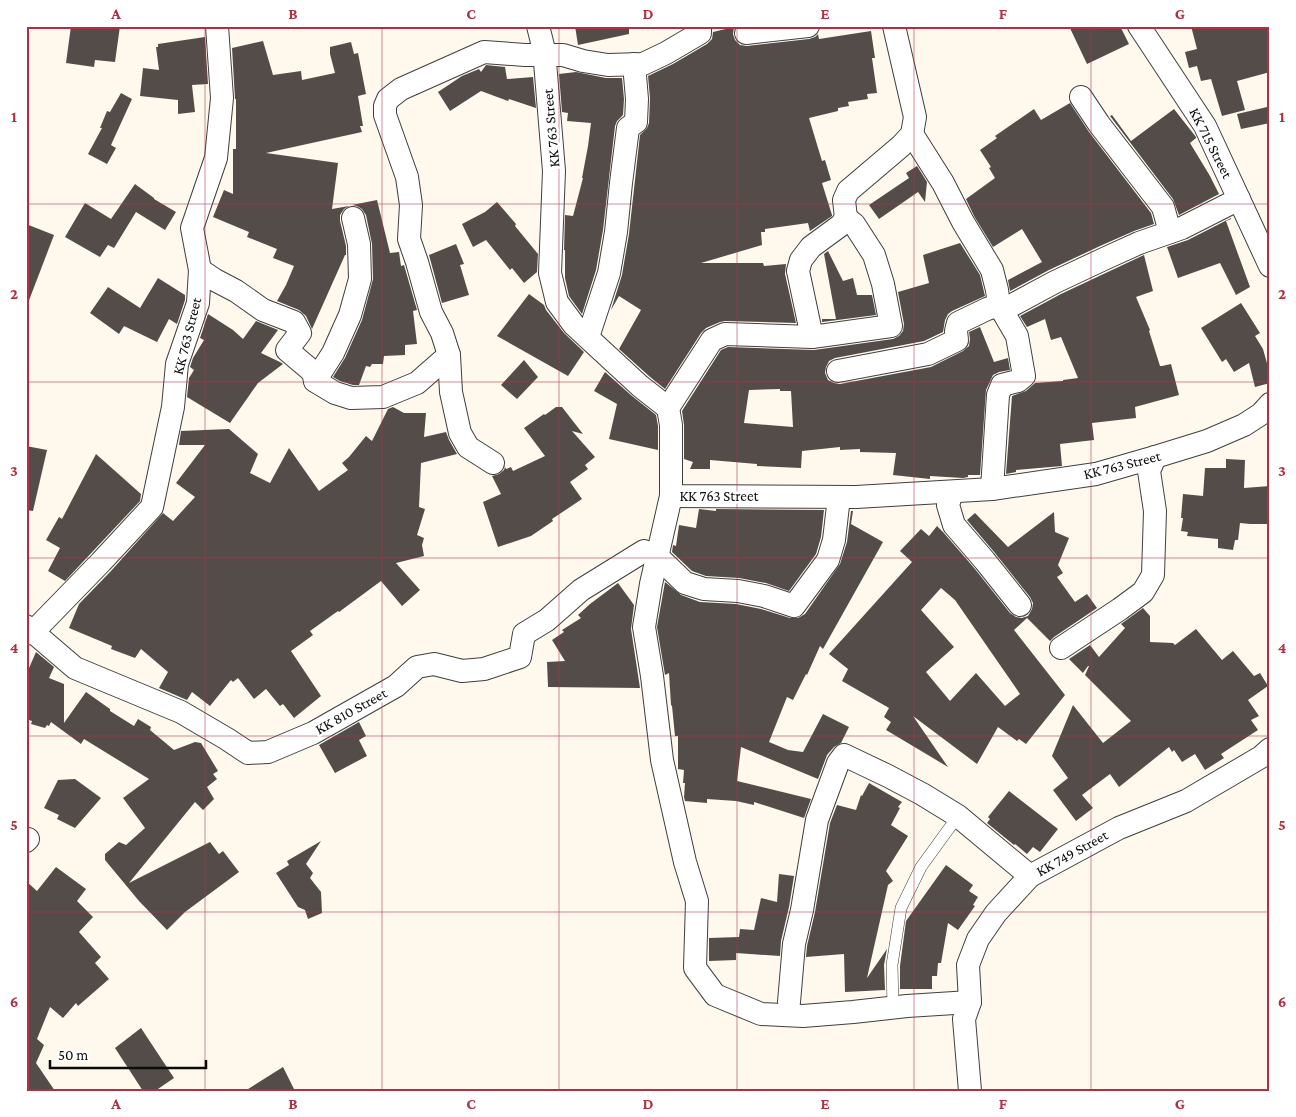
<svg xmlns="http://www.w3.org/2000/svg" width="1296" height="1117" viewBox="0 0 1296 1117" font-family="'Crimson Pro',serif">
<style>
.building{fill:#544c49;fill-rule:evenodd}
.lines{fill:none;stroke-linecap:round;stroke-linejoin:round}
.service-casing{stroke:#3f3f3f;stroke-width:12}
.minor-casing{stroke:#3f3f3f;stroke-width:24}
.service{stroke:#fff;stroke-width:11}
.minor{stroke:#fff;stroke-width:22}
.grid{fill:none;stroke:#b12f41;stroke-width:1;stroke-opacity:0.55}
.labels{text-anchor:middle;stroke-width:5;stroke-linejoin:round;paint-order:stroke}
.street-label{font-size:15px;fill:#0c0c0c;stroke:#fff}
.neatline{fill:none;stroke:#b12f41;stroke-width:2}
.grid-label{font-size:16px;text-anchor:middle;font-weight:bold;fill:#b12f41}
</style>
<rect width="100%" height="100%" fill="#fef9ec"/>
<g class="building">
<path d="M71,26H120L115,62L95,60L94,67L66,63Z"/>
<path d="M575,26H629V34L578,45Z"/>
<path d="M1069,26H1120L1129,44L1087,64Z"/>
<path d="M1191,26H1270V72L1237,81L1245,110L1222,116L1211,79L1201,81L1197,66L1189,68L1185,52L1197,49Z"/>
<path d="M734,27L733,34L735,40L740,45L747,46L809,39L815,37L818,34L819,39L871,31L875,58H872L877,93L867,94L868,99L848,102L849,106L838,108V111L809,118L822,161L825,160L831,180L822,183L832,215V216L810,231L808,223L765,229V232H761L762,245L701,263H763L764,266L786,264L785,274L796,323L725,321L720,322L706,328L701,333L665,389L649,376L619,349L641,310L619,296L611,310L622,275L629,234L640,135L647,128L649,123L650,98L648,76L673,64L707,44L712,39L713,32Z"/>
<path d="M205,37L208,84L192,85L195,112L178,114V100L140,96L143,68L159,70L156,47H158V44Z"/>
<path d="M263,41L273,75L301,71L302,80L335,73L330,54V47L351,42L354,54L358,53L366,94L358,96L363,126H360L362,132L266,153L338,163L332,209L349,206L344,209L340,215V221L346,246V255H345L312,329L306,316L299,310L277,301L286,285L294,266L273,258L277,249L247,237L249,232L213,217L224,190L233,194V149H236V99H235L232,48Z"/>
<path d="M486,65L505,67L507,79L533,77L536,108L509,99L508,101L481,91L450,111L438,92L462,76L479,69L481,72Z"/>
<path d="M576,72L606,78H622L624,99L623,115L617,121L615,126L603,230L596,270L582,314L569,296L565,278V250H564L565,215L573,216L583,178H582L588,146L591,123L567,121L568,113L562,112L559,74Z"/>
<path d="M121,93L132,99L111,145L116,148L107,164L88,154L102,128H100L107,111L110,112Z"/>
<path d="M1070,103L1089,132L1151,213L1154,224L1134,231L1100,246L1049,270L1010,291L1008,280L1042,262L1022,229L993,247L974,216L966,199L995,178L989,168L991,167L980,150L997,138L995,136L1034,109L1041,120Z"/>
<path d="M1267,107L1270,115V123L1241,129L1237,114Z"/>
<path d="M1174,109L1196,137V138L1190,143L1210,176L1219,194L1179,215L1173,199L1110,116L1112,115L1131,141Z"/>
<path d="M917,166L927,182L925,202L918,192L879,219L869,205L909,178L906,173Z"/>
<path d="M135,184L154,198V199L176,212L165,230L136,212L114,248L108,245L100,257L65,237L85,203L111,219Z"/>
<path d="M377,200L390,253L399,252L401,266L404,265L417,310L413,311L417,344L405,345V355L384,356L383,364H372L370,367L366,366L359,385H353L340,381L333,377L345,358L362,320L373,279L372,244L366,215L362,209L357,206L352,205Z"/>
<path d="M497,202L516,224L515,226L538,254L537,272L524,283L512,268L510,270L486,240L473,247L462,224L485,212Z"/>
<path d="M1231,218V219L1226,221L1250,287L1236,295L1220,263L1178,278L1167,247L1188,240Z"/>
<path d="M26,224L54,235L28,303H26Z"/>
<path d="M960,243L980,275L985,296L952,311L948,314L945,320L943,332L924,341L835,358L829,361L826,367L825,373L828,380L834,383L840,384L931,367L963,351L969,346L970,339L969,332L980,327L994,362L1008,358L1010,370L999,372L993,375L986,390L980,475H968V477L963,478L930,476V479L893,475L896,453L860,452V449L840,450V447L802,451L801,468L757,466V464L710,460V469H690L693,462L684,459V425L682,411L721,350L728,347L814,350L893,339L899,336L903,331L904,324L898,292L929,283L923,255ZM780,389V391H791L793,427L744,423L749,390Z"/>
<path d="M456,244L464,264L460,265L469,295L442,303L429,255Z"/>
<path d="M828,251L843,281L853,278L857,295H872L876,315L822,322V319H836L824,254Z"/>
<path d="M1144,255L1153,291L1136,297L1150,330L1149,331L1160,366H1162L1171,364L1179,395L1135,407L1136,418L1092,423L1094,440L1060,444L1062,466L1016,470V472L1006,474L1012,396L1026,391L1035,383L1063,381V380L1078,378L1061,337L1051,340L1045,319L1027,327L1020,316L1061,294Z"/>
<path d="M158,278L185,295V300L177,324L169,319L157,342L124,326L119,334L90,313L108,287L140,308Z"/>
<path d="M529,294L544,305L546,310L564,333L584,352L568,376L497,336Z"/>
<path d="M1241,303L1260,333L1255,336L1263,349L1270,374V383L1255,387L1249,363L1234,372L1226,359L1222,362L1201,328Z"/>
<path d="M208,314L233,330L243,339L256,321L278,330L261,353L280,362L283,364L258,383L230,423L187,397L189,378L194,370L190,367L193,358L204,340L200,338Z"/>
<path d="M524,360L538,377L517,399L501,385Z"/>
<path d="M605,372L632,396L656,415L658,426V450L609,439L617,404L594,391Z"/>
<path d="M393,407L404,413H426L424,437L446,432L449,440L457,454L421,463L419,507L425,509L417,535L424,538L422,545L424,556L396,563L420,590L402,606L381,581L339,612L338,611L310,631L313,635L291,651L321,696L294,718L283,704L280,706L266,689L254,699L238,678L233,682L231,680L210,706L192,692L187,700L159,688L168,672L141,649L135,658L111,649L112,646L69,628L79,604L111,571L163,513L173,521L195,497L176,483L205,445H179L181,431L229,429L258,454L250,473L270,483L289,448L319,491L348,470L342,463L349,457L366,436L372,441L388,409Z"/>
<path d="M556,407H562L583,434L572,431L595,457L585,465L588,469L570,482L582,499L552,519L553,521L531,536L498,547L483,502L501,494L492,476L499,474L504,470L505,467L506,469L511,467L513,471L545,456L524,428L544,414L545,415Z"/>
<path d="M26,446L47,450L33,511L26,510Z"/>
<path d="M96,454L141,494L140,501L65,581L48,571L60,548L46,540L59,517L62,519Z"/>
<path d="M1226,459L1245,460L1244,488L1270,486V524H1250L1240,523L1238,540H1235L1233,550L1218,548V539L1187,536L1188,532L1181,531L1183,518H1181L1183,494L1203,496L1205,468H1226Z"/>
<path d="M699,509L716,511V509L824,510L821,537L816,554L789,591L766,583L739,578L706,576L692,571L672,552L673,545L676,546L679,525L696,528Z"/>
<path d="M851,511H853L851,524L883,542L823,649L820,646L807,675L806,674L793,700L787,697L769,742L788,750L803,752L823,714L849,727L841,743L834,747L827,755L818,779L741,747L737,781L811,799L804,818L754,802V805L736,801L707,799V803L685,801L684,797L685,783H683L684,770L678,769V736H675L672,706L671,705L669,673L665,675L657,627L665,582L681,595L700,602L736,604L761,609L790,618H798L805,614L840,564L847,542Z"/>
<path d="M1054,512L1055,532L1069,538L1058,565L1063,573L1057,577L1075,602L1087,594L1097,608L1054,637L1050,641L1027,618L1014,630L1065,695L1026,744L1019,739L1017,741L998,727L977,764L913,716L948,767L886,730L891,722L884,717L889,708L842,681L848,669L829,654L912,562L900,551L921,529L929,536L937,526L943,532L975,569L1010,613L1016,617L1022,618L1028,616L1032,609L1033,603L1030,597L995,553L967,520L975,513L1008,547ZM941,588L955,600L1020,694L1005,706L976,673L950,701L926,672L954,647L921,610Z"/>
<path d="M618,583L634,605L631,629L640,688L548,687L547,662L565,661L552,640L564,632L562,630L581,618L578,615L590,604Z"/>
<path d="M1143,608L1150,616V642L1173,643L1175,645L1196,629L1222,660L1233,651L1254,676L1260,673L1268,686L1248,700L1259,716L1251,720L1258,730L1221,754L1224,758L1205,770L1195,754L1182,762L1174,750L1172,752L1169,747L1119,787L1110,774L1082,795L1093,808L1076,821L1053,790L1068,778L1052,756L1073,705L1103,743L1131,721L1085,675L1089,666H1088L1083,673L1069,659L1090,645L1099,657L1125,628L1121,624Z"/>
<path d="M36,652L54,667L49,678L64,684V723L86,692L110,709V711L134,726L138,719L151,727L150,730L174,750L195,742L201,743L218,771L213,774L217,779L207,787L214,799L203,810L195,802L129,883L210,842L219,854L223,851L239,872L185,912L167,930L139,901L105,860V854L119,842L126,845L145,828L123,798L149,779L84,739L81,744L51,722L49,726L47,725L45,728L31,724L32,721L26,719V675Z"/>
<path d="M359,722L366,736L359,740L367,756L335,773L319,745Z"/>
<path d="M75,779L101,798L75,828L57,819L59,815L44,808L58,780Z"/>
<path d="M869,783L902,802L898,807L900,808L891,825L908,836L886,871L893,881L888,885L867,978L887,949L884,965L885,990L845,992L844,954L806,957L807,946L815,912L830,823L837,805L856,810L861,795L862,796Z"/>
<path d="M1009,791L1058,829L1040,852L1033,847L1027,854L1015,844L1014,845L987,823L990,819L988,817Z"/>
<path d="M321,841L306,864L313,873L310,878L321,892L322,913L308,919L305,910L298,907L276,873L289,865L287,861Z"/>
<path d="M946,865L973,885L969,891L978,897L973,905L975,906L958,930L948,923L941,963H938L937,976H932V989H900V966L906,921Z"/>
<path d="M56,867L86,889L77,901L93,917L79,932L101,957L95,963L109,979L78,1006L76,1003L63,1018L50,1007L37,1039L44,1045L36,1063L55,1091H26V881L37,891Z"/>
<path d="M779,874L794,876L789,907L781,941L780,956L736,953V960L709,961V938L739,937L740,929L754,930L761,898L777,902Z"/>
<path d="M141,1028L174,1078L155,1091H143L115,1048Z"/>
<path d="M283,1067L295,1091H245Z"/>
</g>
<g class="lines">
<defs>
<path id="service" d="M893,1007L892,965L901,908L921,867L958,816"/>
<g id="minor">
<path d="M538,26L544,50L554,171L550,273L557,302L574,325L640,386L668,408L671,425V496L856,497L992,489L1096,474L1155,457L1207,441L1244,425L1261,414L1270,404"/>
<path d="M1139,26L1205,126L1270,266"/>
<path d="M746,33L808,26"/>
<path d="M1081,97L1099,124L1163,207L1170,232"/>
<path d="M912,134L943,183L963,222L992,270L997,290L999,305L1017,336L1024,376L1018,381L1002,385L998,395L992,489"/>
<path d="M353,218L359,244L360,279L350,315L333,353L315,381L335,393L351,398L383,397L417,383L449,355"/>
<path d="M200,270L215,280L236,291L263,310L294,322L300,333L287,350L313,372L315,381"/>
<path d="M1003,310L1055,282L1106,258L1139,243L1182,228L1239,199"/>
<path d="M588,337L609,273L616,232L621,183L628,128L636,122L637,99L634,64"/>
<path d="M812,337L798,271L801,260L811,247L841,225L846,218L844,200L848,191L901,146L912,134L915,117L894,26"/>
<path d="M838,371L928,354L957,340L956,331L958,323L987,309L999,305"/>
<path d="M668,408L712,340L725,334L812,337L891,326L883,284L874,255L854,224L846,218"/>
<path d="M493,463L468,447L460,433L451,392L449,355L442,333L431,312L417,262L409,239L411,205L407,177L385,115V106L388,99L401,89L484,52L525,55H563L583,61L608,65L643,64L666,53L700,33V26"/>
<path d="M952,492L948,505L954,525L985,561L1020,605"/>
<path d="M671,496L651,584L644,627L652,676L662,760L685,862L697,901L695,968L715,995L761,1014L803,1016L853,1012L907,1006L970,1002"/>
<path d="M26,626L75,668L181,712L227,739L248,753L268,752L313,733L396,686L417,667L434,664L462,671L484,669L520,657L524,634L547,620L581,590L644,551L658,557L685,583L704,589L738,591L764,596L794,606L828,560L834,540L839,497"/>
<path d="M26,634L33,632L101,562L152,507L173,407L177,364L198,303L200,270L192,228L216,158L222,98L217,26"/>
<path d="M1061,648L1120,609L1143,592L1153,575L1155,511L1149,471L1155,457"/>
<path d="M26,841L28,839"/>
<path d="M789,1002L794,944L802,910L817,820L838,763L844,755L888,776L922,794L958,816L1030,876"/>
<path d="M970,1091L964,1019L970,1002L968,965L978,939L996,913L1030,876L1119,828L1186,801L1261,757L1270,749"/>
</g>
</defs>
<use href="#service" class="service-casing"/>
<use href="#minor" class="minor-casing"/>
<use href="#service" class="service"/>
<use href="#minor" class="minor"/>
</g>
<path class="grid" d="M205,26V1091M382,26V1091M559,26V1091M737,26V1091M914,26V1091M1091,26V1091M26,204H1270M26,382H1270M26,558H1270M26,736H1270M26,912H1270"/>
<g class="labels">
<g class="street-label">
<text transform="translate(551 128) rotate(-95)" y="5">KK 763 Street</text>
<text transform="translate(1211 143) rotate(63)" y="5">KK 715 Street</text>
<text transform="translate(187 336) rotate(-76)" y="5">KK 763 Street</text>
<text transform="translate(1122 465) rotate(-14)" y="5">KK 763 Street</text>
<text x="719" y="501">KK 763 Street</text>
<text transform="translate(351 711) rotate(-29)" y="5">KK 810 Street</text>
<text transform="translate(1072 853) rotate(-29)" y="5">KK 749 Street</text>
</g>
</g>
<rect width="1296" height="1117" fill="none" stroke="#ffffff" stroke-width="55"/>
<path d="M50 1060v8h156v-8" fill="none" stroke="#0c0c0c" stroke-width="2.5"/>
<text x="58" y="1060" font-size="15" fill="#0c0c0c" stroke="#ffffff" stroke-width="4" paint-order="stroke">50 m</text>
<rect x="28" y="28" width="1240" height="1062" class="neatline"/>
<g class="grid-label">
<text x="116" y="19">A</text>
<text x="293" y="19">B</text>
<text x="471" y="19">C</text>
<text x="648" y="19">D</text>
<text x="825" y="19">E</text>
<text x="1003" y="19">F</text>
<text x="1180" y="19">G</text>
<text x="14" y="122">1</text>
<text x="1282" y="122">1</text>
<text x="14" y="299">2</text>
<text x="1282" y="299">2</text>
<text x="14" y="476">3</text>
<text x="1282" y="476">3</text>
<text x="14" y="653">4</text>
<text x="1282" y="653">4</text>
<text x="14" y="830">5</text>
<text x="1282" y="830">5</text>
<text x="14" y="1007">6</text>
<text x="1282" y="1007">6</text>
<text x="116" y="1109">A</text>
<text x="293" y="1109">B</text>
<text x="471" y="1109">C</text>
<text x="648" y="1109">D</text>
<text x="825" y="1109">E</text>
<text x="1003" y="1109">F</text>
<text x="1180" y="1109">G</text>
</g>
</svg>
